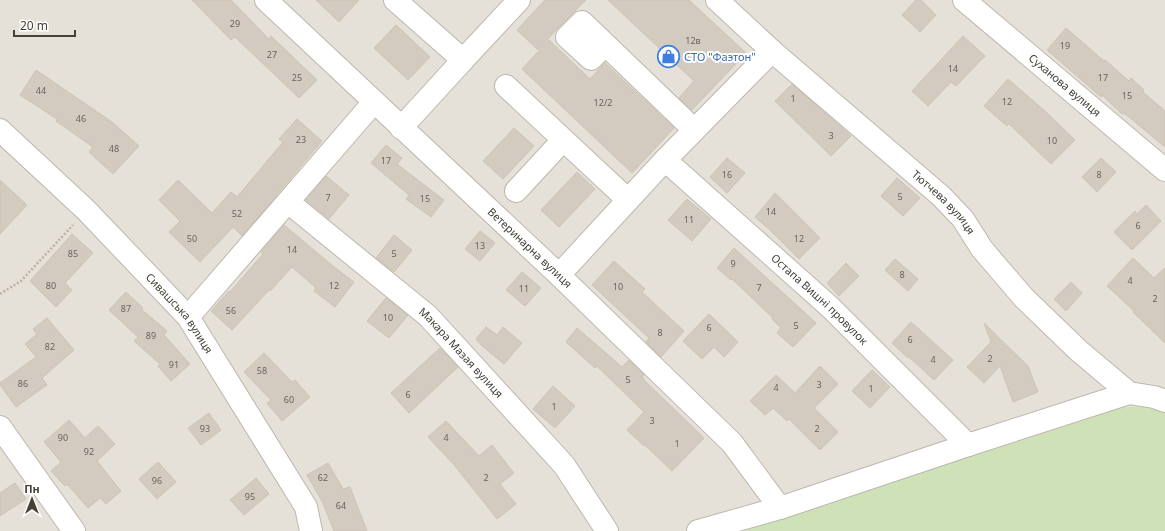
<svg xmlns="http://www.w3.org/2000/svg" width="1165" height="531" viewBox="0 0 1165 531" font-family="'Noto Sans',sans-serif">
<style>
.residential{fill:#e6e1d8}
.green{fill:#cfe2b7}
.building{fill:#d3cbc0;stroke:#cdc3b4}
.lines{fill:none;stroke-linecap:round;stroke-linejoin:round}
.minor-casing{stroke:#bdb7ad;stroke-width:24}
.path{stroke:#bdb2a0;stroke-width:2.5;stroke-dasharray:2 2;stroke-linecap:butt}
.minor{stroke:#fff;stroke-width:22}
.labels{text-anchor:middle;stroke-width:4;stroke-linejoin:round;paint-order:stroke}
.number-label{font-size:9px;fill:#68635a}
.shop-label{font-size:11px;fill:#366cbe;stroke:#fff;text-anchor:start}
.street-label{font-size:11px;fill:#454038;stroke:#fff}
</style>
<rect width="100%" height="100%" fill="#f3f0e9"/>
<rect class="residential" x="0" y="0" width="1165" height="531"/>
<path class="green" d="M1129,407H1147L1165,412V531H734L1111,408Z"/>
<g class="building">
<path d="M192,0H231L269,39L271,36L317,80L299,98L235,37L231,40Z"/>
<path d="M316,0H359L339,22Z"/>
<path d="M545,0H586L558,28L538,50L517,30Z"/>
<path d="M608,0H689L746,53L692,110L679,98L694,81Z"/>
<path d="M916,0H921L936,15L920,32L902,15Z"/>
<path d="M396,25L430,57L408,80L374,48Z"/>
<path d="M1066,28L1104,61L1105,60L1129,81L1131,78L1144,90L1143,92L1165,111V147L1124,113L1122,114L1102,95L1101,97L1047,50Z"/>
<path d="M963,36L985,56L956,86L951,82L928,106L912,91Z"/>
<path d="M549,40L590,79L605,63L674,128L632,173L522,69Z"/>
<path d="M36,70L112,122L139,146L113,174L89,152L93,147L56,121L57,119L20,95Z"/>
<path d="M1008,79L1045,111L1075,140L1051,164L1009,124L1007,126L984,106Z"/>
<path d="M792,84L851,136L831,156L775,101Z"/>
<path d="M297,119L322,141L242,236L233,227L200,262L169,232L180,221L159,200L178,180L212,213L231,192L237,197L283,142L279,139Z"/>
<path d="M514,128L534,146L503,179L483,161Z"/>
<path d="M386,145L402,158L397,164L444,200L431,217L406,199L409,195L371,163Z"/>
<path d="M727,158L745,173L727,193L710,177Z"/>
<path d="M1101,158L1116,172L1097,192L1082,177Z"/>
<path d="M577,172L595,189L559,227L541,210Z"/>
<path d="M326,176L349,195L329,219L306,200Z"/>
<path d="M897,178L920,198L903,216L881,196Z"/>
<path d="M0,180L27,205L0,234Z"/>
<path d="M775,193L820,238L799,259L769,229L755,217Z"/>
<path d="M687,199L711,219L692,241L668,220Z"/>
<path d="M1146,205L1161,221L1132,250L1114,232L1135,211L1137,214Z"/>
<path d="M284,225L333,266L354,282L335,307L314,291L316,288L292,267L270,291L269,290L232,330L211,311L229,291L230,292L263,254L261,252Z"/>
<path d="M480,231L495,243L480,261L465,249Z"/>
<path d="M72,234L93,253L65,283L72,290L56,307L30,281Z"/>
<path d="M394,235L412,250L394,272L376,258Z"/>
<path d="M734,248L816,323L793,347L777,333L781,328L772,319L773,318L732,279L731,280L717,268Z"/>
<path d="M1133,258L1154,278L1165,268V343L1133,312L1134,311L1107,286Z"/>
<path d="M895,259L918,279L908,291L885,270Z"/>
<path d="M614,261L645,289L642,292L684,331L661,357L646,342L649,338L592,285Z"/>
<path d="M846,263L859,276L839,296L827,283Z"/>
<path d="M522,272L541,288L525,306L506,290Z"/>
<path d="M1071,282L1082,293L1066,311L1054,299Z"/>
<path d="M126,292L143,308L141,309L167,331L164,335L190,364L171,381L158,366L160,364L134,341L138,337L109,310Z"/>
<path d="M386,298L408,315L389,338L367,321Z"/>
<path d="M709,314L738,342L724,357L714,347L702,359L683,341Z"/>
<path d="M47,318L74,350L42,378L47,385L16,407L0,385V383L36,357L25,344L37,334L33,329Z"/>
<path d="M911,322L953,360L934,380L909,357L908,358L892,343Z"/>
<path d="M984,323L1028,366L1038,392L1013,402L1000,366L984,383L967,367L991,342Z"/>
<path d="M486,327L497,335L503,327L522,343L504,364L482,346L476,339Z"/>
<path d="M577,328L622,367L629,360L644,375L642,377L646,382L704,438L672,471L645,445L644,446L627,430L644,412L597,366L595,368L566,342Z"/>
<path d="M440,348L458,367L409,413L391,393Z"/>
<path d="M264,353L292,382L295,380L310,397L282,421L267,403L271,400L244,372Z"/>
<path d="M820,366L838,384L814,408L838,432L820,450L789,419L787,421L773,408L765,415L750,401L776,375L795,393Z"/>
<path d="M872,370L890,387L870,408L852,391Z"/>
<path d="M553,386L575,406L555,428L533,409Z"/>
<path d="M209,413L221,430L201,445L188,428Z"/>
<path d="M69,420L85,438L98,426L115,444L97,461L121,491L106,504L100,498L88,508L67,484L65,486L51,471L61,462L44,442Z"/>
<path d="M446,421L479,456L492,445L514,473L500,484L516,504L497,519L455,466L428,437Z"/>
<path d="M158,462L176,482L157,499L139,479Z"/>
<path d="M328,463L343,489L350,487L367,531H334L322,501L307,475Z"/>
<path d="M256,478L269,494L244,515L230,500Z"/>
<path d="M15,483L26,499L0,516V493Z"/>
</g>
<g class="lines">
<defs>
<g id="minor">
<path id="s1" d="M266,0L559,275L732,443L780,508"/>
<path d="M395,0L463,60L401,128"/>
<path id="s2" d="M717,0L772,51L941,196L963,219L982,249L1024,298L1079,351L1129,393L1154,397L1165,401"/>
<path id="s3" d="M964,0L1165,170"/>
<path d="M605,45L591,59L567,37L582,22L683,119L694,130"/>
<path d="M463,60L519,0"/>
<path d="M506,86L628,200"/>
<path id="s4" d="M0,130L86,210L188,317L306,507L311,531"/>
<path id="s5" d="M665,160L830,307L968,445"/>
<path d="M516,191L563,140"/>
<path id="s6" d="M288,202L428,316L564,465L607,531"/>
<path d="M559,275L665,160L772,51"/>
<path d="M188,317L374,102"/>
<path d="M0,427L74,531"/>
<path d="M698,531L780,508L968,445L1129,393"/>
</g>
</defs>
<use href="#minor" class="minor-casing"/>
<path class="path" d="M0,294L21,281L73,225"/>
<use href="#minor" class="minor"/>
</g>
<defs>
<symbol id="shop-ring" viewBox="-11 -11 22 22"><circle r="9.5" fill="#fff" stroke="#3f7fe0" stroke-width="1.5"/><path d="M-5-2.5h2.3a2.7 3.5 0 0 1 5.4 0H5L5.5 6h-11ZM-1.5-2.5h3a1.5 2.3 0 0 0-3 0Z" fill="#3f7fe0"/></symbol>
</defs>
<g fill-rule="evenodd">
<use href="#shop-ring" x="656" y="44" width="25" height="25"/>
</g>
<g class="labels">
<g class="number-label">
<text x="235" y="27">29</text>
<text x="693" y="44">12в</text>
<text x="1065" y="49">19</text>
<text x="272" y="58">27</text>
<text x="953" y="72">14</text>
<text x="297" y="81">25</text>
<text x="1103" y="81">17</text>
<text x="41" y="94">44</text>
<text x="1127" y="99">15</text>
<text x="793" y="102">1</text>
<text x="1007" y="105">12</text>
<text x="603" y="106">12/2</text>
<text x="81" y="122">46</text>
<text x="831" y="139">3</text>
<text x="301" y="143">23</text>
<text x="1052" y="144">10</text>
<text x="114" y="152">48</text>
<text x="386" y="164">17</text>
<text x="727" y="178">16</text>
<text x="1099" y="178">8</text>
<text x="900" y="200">5</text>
<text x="328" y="201">7</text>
<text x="425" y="202">15</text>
<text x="771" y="215">14</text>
<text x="237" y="217">52</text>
<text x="689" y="223">11</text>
<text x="1138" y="229">6</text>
<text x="192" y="242">50</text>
<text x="799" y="242">12</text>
<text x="480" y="249">13</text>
<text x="292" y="253">14</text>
<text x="73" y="257">85</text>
<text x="394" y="257">5</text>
<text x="733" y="267">9</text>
<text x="902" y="278">8</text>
<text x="1130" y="284">4</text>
<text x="51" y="289">80</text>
<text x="334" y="289">12</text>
<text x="618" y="290">10</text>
<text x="759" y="291">7</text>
<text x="524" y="292">11</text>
<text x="1155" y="302">2</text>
<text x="126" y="312">87</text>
<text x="231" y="314">56</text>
<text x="388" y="321">10</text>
<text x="796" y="329">5</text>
<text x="709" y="331">6</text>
<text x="660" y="336">8</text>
<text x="151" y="339">89</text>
<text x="910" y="343">6</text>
<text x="50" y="350">82</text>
<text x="990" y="362">2</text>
<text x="933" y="363">4</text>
<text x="174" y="368">91</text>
<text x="262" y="374">58</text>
<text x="628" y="383">5</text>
<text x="23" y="387">86</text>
<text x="819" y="388">3</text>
<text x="776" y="391">4</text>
<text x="871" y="392">1</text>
<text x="408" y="398">6</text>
<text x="289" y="403">60</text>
<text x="554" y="410">1</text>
<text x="652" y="424">3</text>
<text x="205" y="432">93</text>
<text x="817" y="432">2</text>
<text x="63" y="441">90</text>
<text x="446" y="441">4</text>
<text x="677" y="447">1</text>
<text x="89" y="455">92</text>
<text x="323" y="481">62</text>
<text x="486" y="481">2</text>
<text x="157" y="484">96</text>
<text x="250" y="500">95</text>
<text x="341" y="509">64</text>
</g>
<g class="shop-label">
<text x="684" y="61">СТО "Фаэтон"</text>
</g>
<g class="street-label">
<text dy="4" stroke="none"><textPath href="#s3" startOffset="132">Суханова вулиця</textPath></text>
<text dy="4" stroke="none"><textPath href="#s2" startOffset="304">Тютчева вулиця</textPath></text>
<text dy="4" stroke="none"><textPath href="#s1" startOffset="362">Ветеринарна вулиця</textPath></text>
<text dy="4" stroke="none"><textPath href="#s5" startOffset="208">Остапа Вишні провулок</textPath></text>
<text dy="4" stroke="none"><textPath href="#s4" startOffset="257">Сивашська вулиця</textPath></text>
<text dy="4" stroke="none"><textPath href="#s6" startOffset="230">Макара Мазая вулиця</textPath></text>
</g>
</g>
<g transform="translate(32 499)" stroke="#ffffff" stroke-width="3" paint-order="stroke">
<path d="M0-3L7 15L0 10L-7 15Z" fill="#454038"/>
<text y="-6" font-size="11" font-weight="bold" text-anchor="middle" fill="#454038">Пн</text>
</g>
<path d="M14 30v6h61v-6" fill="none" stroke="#454038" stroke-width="2"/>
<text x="20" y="30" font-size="12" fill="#454038" stroke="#ffffff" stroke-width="3" paint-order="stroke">20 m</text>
</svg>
